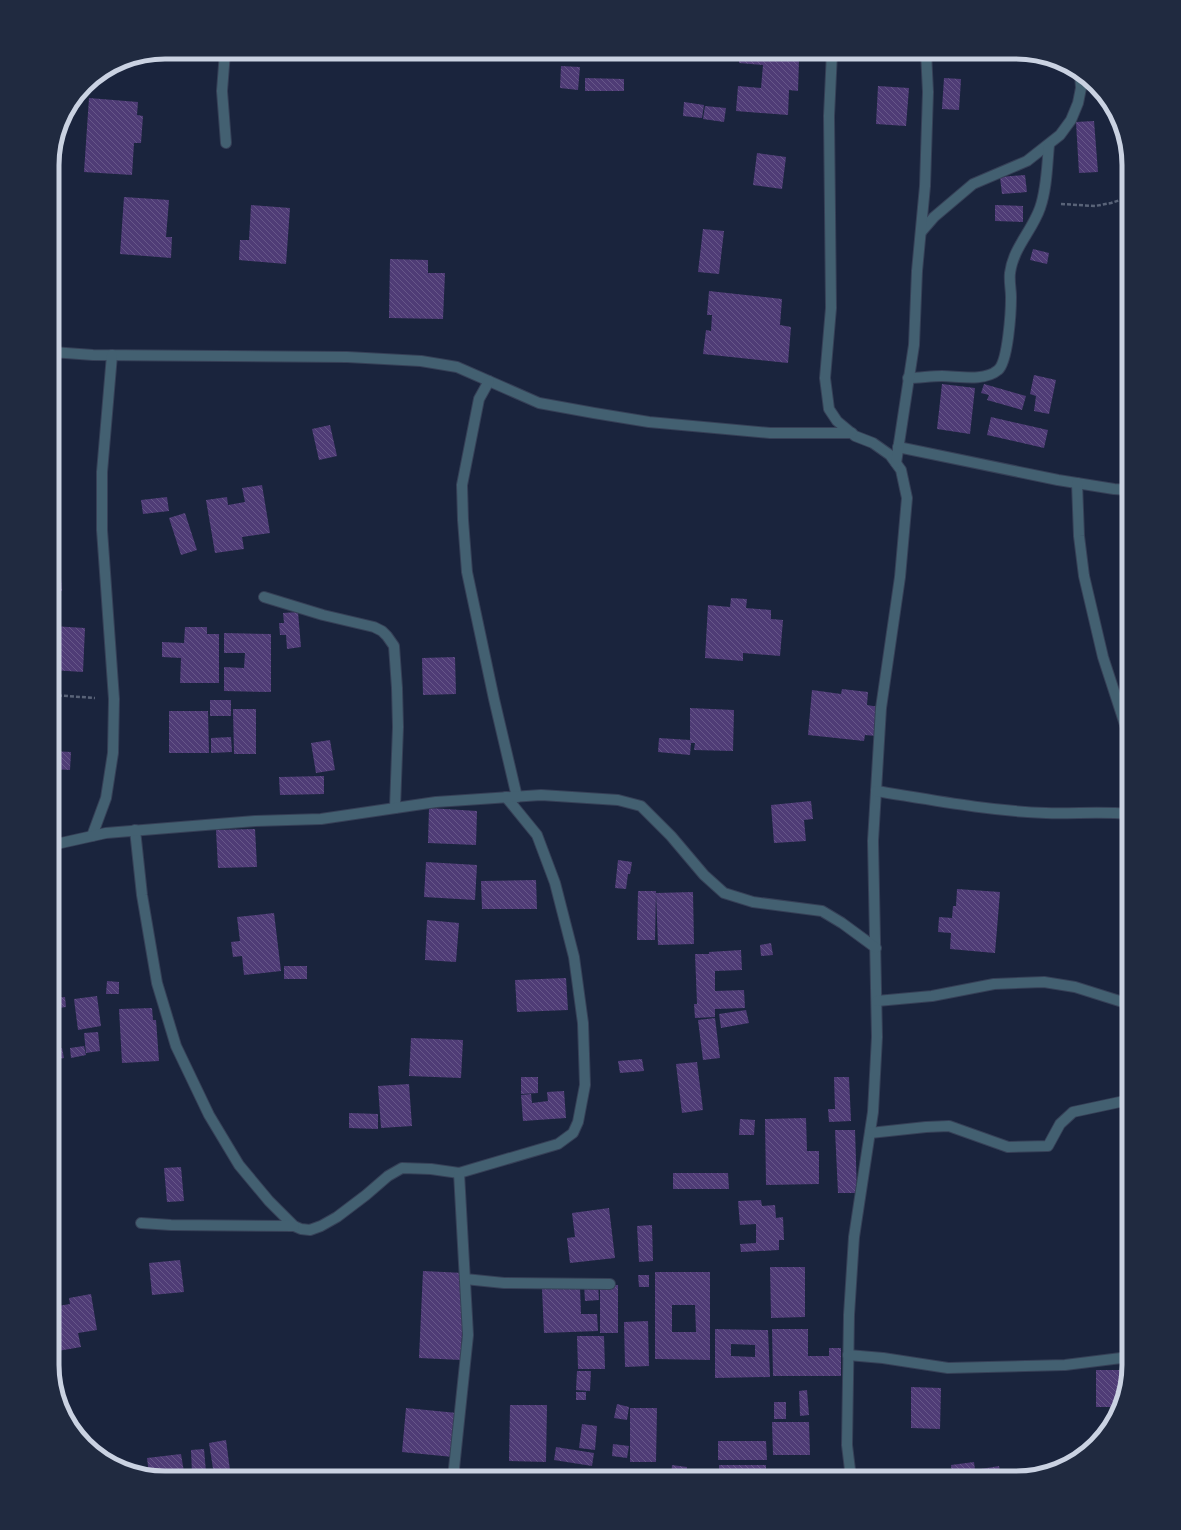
<svg xmlns="http://www.w3.org/2000/svg" width="1181" height="1530" viewBox="0 0 1181 1530" font-family="'Source Serif 4',serif">
<style>
.building{fill:url(#building-back-hatch);fill-rule:evenodd}
.lines{fill:none;stroke-linecap:round;stroke-linejoin:round}
.street-casing{stroke:#364057;stroke-width:12}
.path{stroke:#596378;stroke-width:2.5;stroke-dasharray:4 2;stroke-linecap:butt}
.street{stroke:#436071;stroke-width:10}
.rim{fill:none;stroke:#cad2e2;stroke-width:5}
</style>
<defs>
<pattern id="building-back-hatch" width="6" height="6" patternUnits="userSpaceOnUse"><rect width="6" height="6" fill="#4f3c76"/><path d="M-1 5l2 2M0 0l6 6M5-1l2 2" fill="none" stroke="#675789"/></pattern>
</defs>
<rect width="100%" height="100%" fill="#1a243d"/>
<g class="building">
<path d="M740,52H792V60H799L798,91L789,90L788,115L736,111L738,86L761,88L763,65L739,63Z"/>
<path d="M561,66L580,67L578,90L560,88Z"/>
<path d="M585,78L624,79V91H585Z"/>
<path d="M944,78L961,79L959,110L942,109Z"/>
<path d="M878,86L909,88L906,126L876,124Z"/>
<path d="M89,98L138,102L137,115L143,116L141,143H134L132,175L84,172Z"/>
<path d="M684,102L704,105L702,118L683,116Z"/>
<path d="M705,106L726,108L724,122L703,119Z"/>
<path d="M1094,121L1098,172L1079,173L1076,122Z"/>
<path d="M757,153L786,157L782,189L753,185Z"/>
<path d="M1025,175L1027,192L1002,194L1000,177Z"/>
<path d="M124,197L169,200L166,237H172L171,258L120,254Z"/>
<path d="M251,205L290,208L286,264L239,260L240,240H249Z"/>
<path d="M995,205L1023,206V222L995,221Z"/>
<path d="M703,229L724,231L719,274L698,272Z"/>
<path d="M1033,249L1049,253L1047,264L1030,260Z"/>
<path d="M390,259L428,260V273H445L443,319L389,318Z"/>
<path d="M709,291L782,299L780,325L791,327L788,363L703,354L706,330L711,331L712,315H707Z"/>
<path d="M1034,375L1056,380L1049,414L1034,411L1036,396L1030,394Z"/>
<path d="M942,384L975,388L970,434L937,429Z"/>
<path d="M984,384L1026,396L1022,410L987,400L989,395L981,393Z"/>
<path d="M991,417L1048,430L1044,448L987,435Z"/>
<path d="M330,425L337,456L319,460L312,429Z"/>
<path d="M52,461H54L58,513L52,514Z"/>
<path d="M262,485L270,533L242,537L244,549L215,553L206,500L227,497L228,505L245,502L242,488Z"/>
<path d="M167,497L169,511L143,514L141,500Z"/>
<path d="M185,513L197,550L181,555L169,518Z"/>
<path d="M57,527L62,591L52,592V528Z"/>
<path d="M731,598L747,599L746,608L771,610V619L783,620L780,656L743,653V661L705,658L708,605L730,607Z"/>
<path d="M298,612L301,647L287,649L286,635H280L279,623H284L283,613Z"/>
<path d="M52,626L85,628L83,672L52,670Z"/>
<path d="M185,627H207V634H219V683H180L181,658L162,657V642L184,643Z"/>
<path d="M224,633L271,634V692L224,691V667L244,668L245,653H224Z"/>
<path d="M455,657L456,694L423,695L422,658Z"/>
<path d="M842,689L868,692L867,705L879,707L876,736L865,735L864,741L808,735L812,690L841,694Z"/>
<rect x="210" y="700" width="21" height="16"/>
<path d="M690,708L734,710L733,751L694,750L695,743H691L690,755L658,752L659,738L690,740Z"/>
<path d="M233,709H256V754H234Z"/>
<path d="M169,711H208L209,753H169Z"/>
<path d="M231,737L232,752L211,753V738Z"/>
<path d="M330,740L335,770L316,773L311,743Z"/>
<path d="M52,751L71,752L70,770L52,769Z"/>
<path d="M324,776V794L280,795L279,777Z"/>
<path d="M811,801L813,819L804,820L806,841L774,843L771,805Z"/>
<path d="M429,808L477,811L476,845L428,843Z"/>
<path d="M255,829L257,867L218,868L216,830Z"/>
<path d="M618,860L632,862L630,874H628L626,889L615,888Z"/>
<path d="M426,862L477,865L475,900L424,897Z"/>
<path d="M536,880L537,909H482L481,881Z"/>
<path d="M957,889L1000,892L995,953L950,949L951,933L938,932L939,917L952,918L953,906H956Z"/>
<path d="M638,891H656L655,940H637Z"/>
<path d="M693,892L694,944L658,945L656,893Z"/>
<path d="M274,913L281,971L244,975L242,956L233,957L231,942L240,941L237,917Z"/>
<path d="M427,920L459,923L456,962L425,960Z"/>
<path d="M771,943L773,955L761,956L760,945Z"/>
<path d="M741,950L742,970L715,971V991L744,990L745,1008L715,1009V1017L695,1018L694,1004H697L695,954H709V952Z"/>
<rect x="284" y="966" width="23" height="13"/>
<path d="M566,978L568,1010L517,1012L515,980Z"/>
<path d="M107,981L119,982V994H106Z"/>
<path d="M97,996L101,1026L78,1030L74,999Z"/>
<path d="M65,997L66,1007L52,1009V998Z"/>
<path d="M152,1008L153,1020H156L159,1061L122,1063L119,1009Z"/>
<path d="M746,1010L749,1023L721,1028L719,1014Z"/>
<path d="M715,1018L720,1058L703,1060L698,1020Z"/>
<path d="M98,1032L100,1051L86,1053L84,1033Z"/>
<path d="M411,1038L463,1040L461,1078L409,1076Z"/>
<path d="M84,1046L86,1055L71,1058L70,1048Z"/>
<path d="M62,1048L64,1058L52,1060V1049Z"/>
<path d="M642,1059L644,1071L620,1073L618,1061Z"/>
<path d="M697,1062L703,1110L682,1113L676,1064Z"/>
<path d="M521,1077H538V1093L521,1094Z"/>
<path d="M834,1077H849L851,1121L829,1122L828,1109H835Z"/>
<path d="M409,1084L412,1126L381,1128L378,1086Z"/>
<path d="M564,1091L566,1118L523,1121L521,1095L531,1094L532,1103L548,1101L547,1092Z"/>
<path d="M349,1113L378,1114V1129L349,1128Z"/>
<path d="M806,1118L807,1151H819V1184L766,1185L765,1119Z"/>
<path d="M740,1119L755,1120L754,1135H739Z"/>
<path d="M835,1130H855L857,1193H838Z"/>
<path d="M181,1167L184,1201L167,1202L164,1168Z"/>
<path d="M673,1173H728L729,1189H673Z"/>
<path d="M761,1200L762,1206L775,1205L776,1218L783,1217L784,1240H779V1250L741,1252L740,1244L756,1243V1224L740,1225L738,1201Z"/>
<path d="M609,1208L615,1258L570,1263L567,1238L575,1237L572,1213Z"/>
<path d="M652,1225L653,1261L639,1262L637,1226Z"/>
<path d="M180,1260L184,1292L152,1295L149,1263Z"/>
<path d="M770,1267H805V1317L771,1318Z"/>
<path d="M423,1271L464,1273L461,1360L419,1358Z"/>
<path d="M655,1272H710V1360L655,1359ZM672,1305H695L696,1332H672Z"/>
<path d="M638,1275H649V1287H639Z"/>
<path d="M598,1283L599,1300L585,1301L584,1284Z"/>
<rect x="600" y="1285" width="18" height="48"/>
<path d="M580,1287L581,1314H597L598,1331L544,1333L542,1289Z"/>
<path d="M91,1294L97,1330L78,1333L81,1347L52,1352V1307L70,1304L69,1298Z"/>
<path d="M648,1321L649,1366L625,1367L624,1322Z"/>
<path d="M715,1329L768,1330L770,1377L715,1378ZM731,1344L755,1345V1357L731,1356Z"/>
<path d="M772,1329H808V1356H829V1348H841V1376H773Z"/>
<path d="M577,1336H604L605,1369H578Z"/>
<path d="M1096,1370H1128L1118,1407H1096Z"/>
<path d="M577,1371H591L590,1391L576,1390Z"/>
<path d="M911,1387L941,1388L940,1429L911,1428Z"/>
<path d="M807,1390L809,1415L800,1416L799,1391Z"/>
<rect x="576" y="1392" width="10" height="8"/>
<rect x="774" y="1402" width="12" height="17"/>
<path d="M617,1404L629,1407L627,1420L614,1418Z"/>
<path d="M510,1405H547L546,1462L509,1461Z"/>
<path d="M406,1408L457,1413L453,1457L402,1452Z"/>
<path d="M630,1408H657L656,1462H630Z"/>
<path d="M772,1422H809L810,1455H773Z"/>
<path d="M582,1424L597,1426L595,1450L579,1448Z"/>
<path d="M226,1440L231,1478H210V1475H214L209,1443Z"/>
<path d="M718,1441H766L767,1460H718Z"/>
<path d="M613,1444L629,1446L627,1458L612,1456Z"/>
<path d="M556,1447L594,1453L592,1466L554,1460Z"/>
<path d="M204,1449L206,1472L192,1473L191,1450Z"/>
<path d="M181,1454L185,1478H165L149,1474L147,1458Z"/>
<path d="M974,1462L975,1470L999,1466L1001,1478H946L952,1476L951,1465Z"/>
<path d="M672,1465L687,1467L686,1478H671Z"/>
<rect x="719" y="1465" width="47" height="13"/>
<path d="M410,1471L448,1476V1478H409Z"/>
<path d="M777,1471L823,1473V1478H777Z"/>
<path d="M493,1474L513,1477V1478H493Z"/>
</g>
<g class="lines">
<defs>
<g id="street">
<path d="M225,52L222,91L226,143"/>
<path d="M832,52L829,116L831,308L825,378L829,409L837,421L855,436L873,443L890,455L901,470L907,498L900,577L881,708L873,841L877,1037L873,1112L854,1237L849,1315L847,1445L851,1478"/>
<path d="M160,53L178,52"/>
<path d="M921,232L934,217L973,184L1027,161L1060,135L1071,120L1078,103L1081,88L1080,74"/>
<path d="M52,352L93,355L347,357L421,361L457,367L539,403L594,413L649,422L770,433H852"/>
<path d="M908,378C919,378 931,376 942,376C958,376 984,382 998,370C1008,362 1011,312 1011,297C1011,289 1009,281 1010,273C1013,248 1032,231 1040,208C1047,188 1047,165 1049,145"/>
<path d="M489,381L479,399L462,485L463,520L467,572L494,699L517,797"/>
<path d="M898,447L1058,480L1114,489L1129,490"/>
<path d="M896,463L914,345L917,271L925,186L928,92L926,52"/>
<path d="M1077,483L1079,536L1084,576L1103,657L1129,737"/>
<path d="M264,597L323,615L374,627L382,631L387,636L394,646L397,688L398,727L395,808"/>
<path d="M876,791C932,800 989,811 1046,813C1074,814 1101,811 1129,814"/>
<path d="M135,830L142,895L157,983L176,1046L209,1115L239,1165L269,1201L294,1226L301,1229L310,1230L321,1226L337,1217L366,1195L388,1176L402,1168L431,1169L459,1173L558,1144L573,1133L578,1122L585,1085L583,1023L574,957L555,883L537,835L506,797"/>
<path d="M92,836L106,798L113,753L114,699L102,530V472L112,355"/>
<path d="M52,845L106,833L255,821L321,819L436,802L541,795L618,800L641,806L671,836L704,875L724,893L753,902L822,911L842,923L876,948"/>
<path d="M877,1001L932,996L994,984L1044,982L1075,987L1129,1004"/>
<path d="M870,1133L926,1127L949,1126L1008,1147L1048,1146L1060,1124L1073,1112L1129,1100"/>
<path d="M141,1223L171,1225L294,1226"/>
<path d="M465,1279L504,1283L610,1284"/>
<path d="M848,1355L883,1358L948,1368L1065,1365L1129,1357"/>
<path d="M453,1478L468,1335L459,1173"/>
</g>
</defs>
<use href="#street" class="street-casing"/>
<g class="path">
<path d="M1061,204L1095,206L1111,203L1129,197"/>
<path d="M52,695L95,698"/>
</g>
<use href="#street" class="street"/>
</g>
<path d="M0 0H1181V1530H0ZM165 59H1016A106 106 0 0 1 1122 165V1365A106 106 0 0 1 1016 1471H165A106 106 0 0 1 59 1365V165A106 106 0 0 1 165 59Z" fill="#202a40" fill-rule="evenodd"/>
<path class="rim" d="M165 59H1016A106 106 0 0 1 1122 165V1365A106 106 0 0 1 1016 1471H165A106 106 0 0 1 59 1365V165A106 106 0 0 1 165 59Z"/>
</svg>
